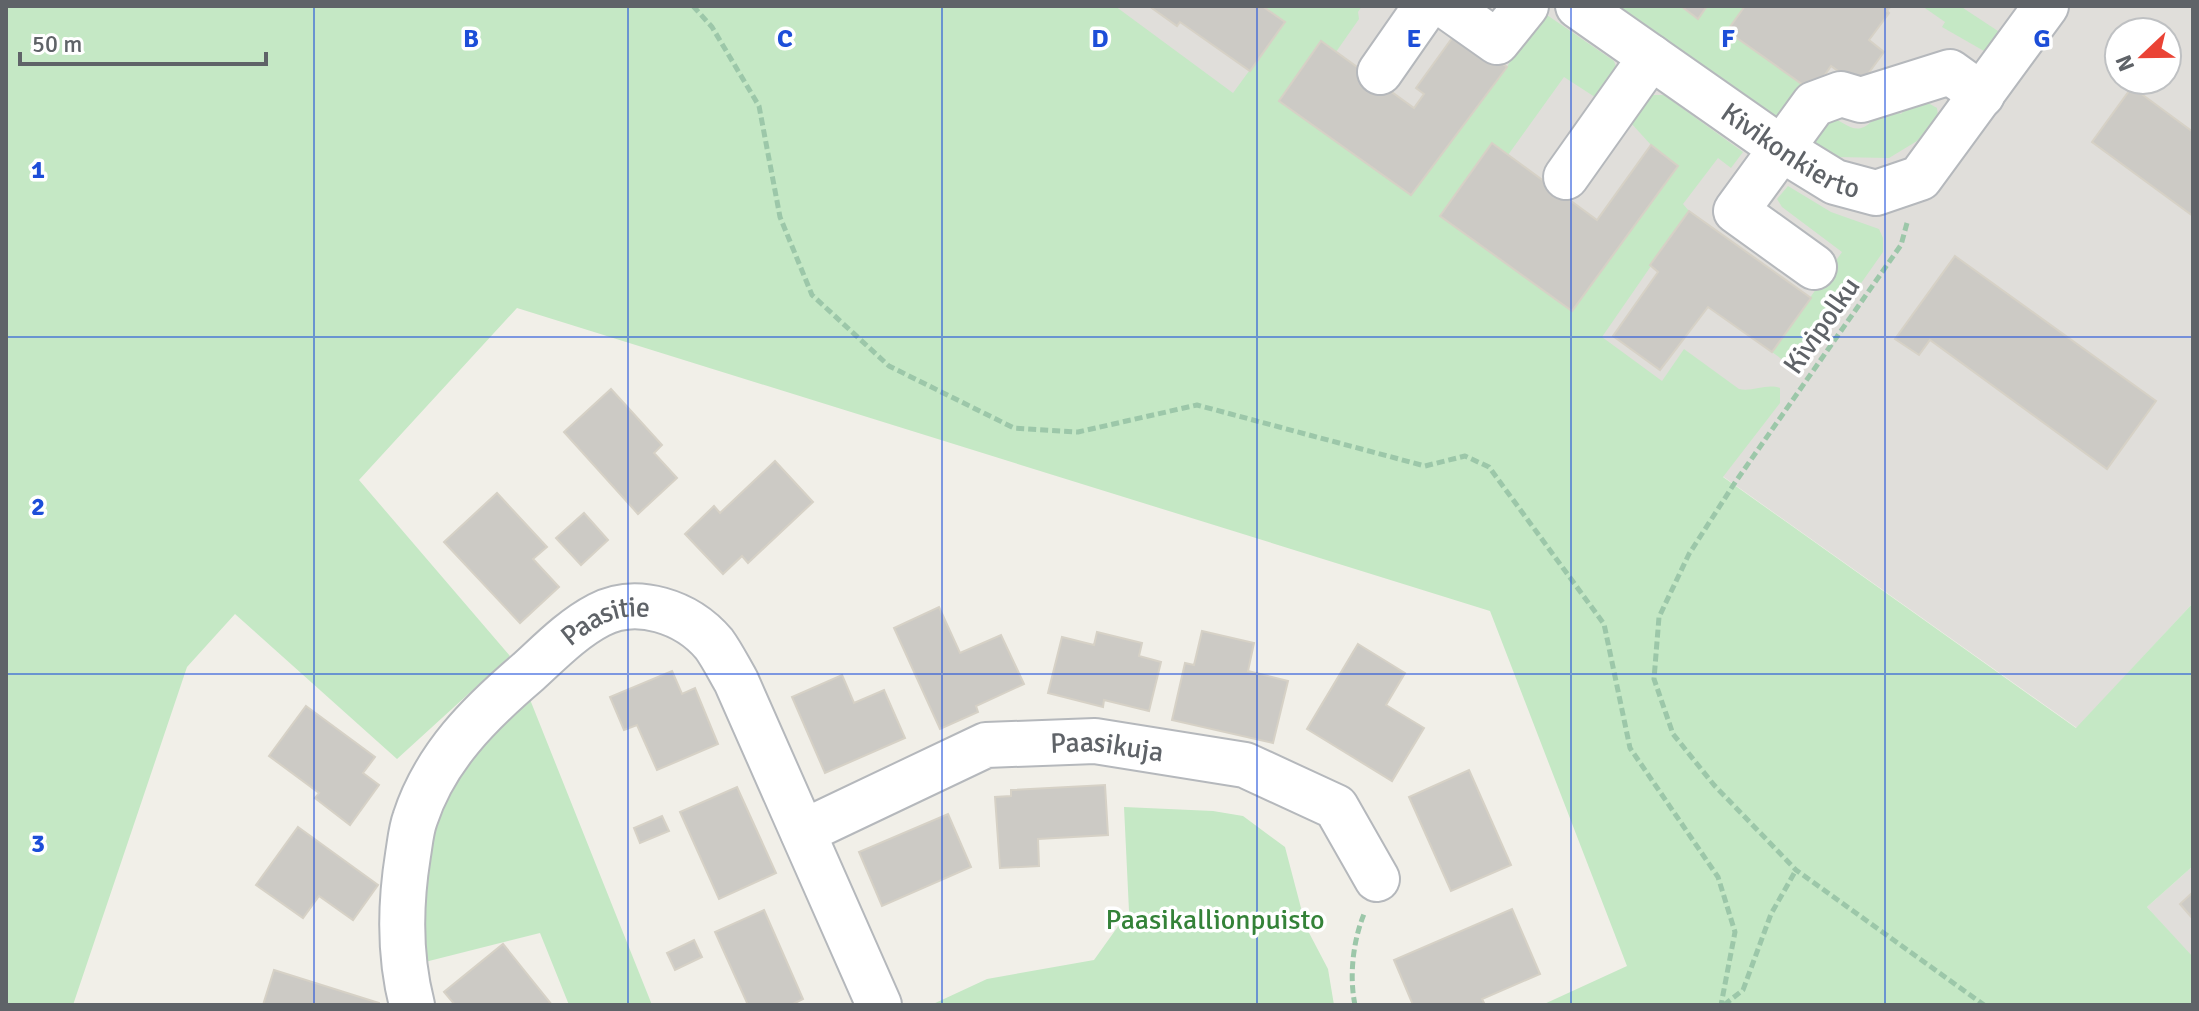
<svg xmlns="http://www.w3.org/2000/svg" width="2199" height="1011" viewBox="0 0 2199 1011" font-family="Signika,sans-serif">
<style>
.industrial{fill:#e0deda;fill-rule:evenodd}
.green{fill:#c5e8c5}
.building{fill:#cccac5;stroke:#d6d1c6;stroke-width:2}
.lines{fill:none;stroke-linecap:round;stroke-linejoin:round}
.minor-casing{stroke:#b5b8bc;stroke-width:48}
.path{stroke:#9cc7a9;stroke-width:5;stroke-dasharray:8 4;stroke-linecap:butt}
.minor{stroke:#fff;stroke-width:44}
.grid{fill:none;stroke:#1d4ed8;stroke-width:2;stroke-opacity:0.55}
.labels{text-anchor:middle;stroke-width:7;stroke-linejoin:round;paint-order:stroke}
.street-label{font-size:28px;fill:#5f6368;stroke:#fff}
.park-label{font-size:28px;fill:#348238;stroke:#fff}
.grid-label{font-size:26px;text-anchor:middle;font-weight:bold;fill:#1d4ed8;stroke:#fff;stroke-width:7;stroke-linejoin:round;paint-order:stroke}
</style>
<rect width="100%" height="100%" fill="#f1efe8"/>
<g class="industrial">
<path d="M1061,6H2193V603L2077,728ZM2119,32H2167V80H2119Z"/>
<path d="M2193,866V958L2147,907Z"/>
</g>
<g class="green">
<path d="M6,6H1115L1233,93L1284,23L1262,6H1362L1358,12L1359,19L1336,52L1320,41L1279,101L1411,195L1507,67L1534,20L1547,15L1614,61L1618,72L1601,101L1564,77L1508,155L1492,144L1440,216L1572,311L1678,166L1651,145L1630,122L1645,95H1664L1743,152L1731,168L1718,158L1683,204L1689,211L1602,337L1662,381L1684,349L1739,389C1753,392 1767,383 1780,388V403L1723,477L2076,728L2193,603V866L2147,907L2193,957V1005H1542L1627,966L1490,611L517,308L359,480L510,656L397,759L235,614L187,667L73,1005H6Z"/>
<path d="M1614,6H1681L1698,18L1707,6H1745L1728,31L1813,92L1786,130Z"/>
<path d="M1922,6H1960L2001,33L1984,51L1942,27L1945,22Z"/>
<path d="M1921,99L1937,108L1938,116L1917,141L1889,158L1835,157L1797,137L1822,110C1856,131 1859,140 1886,105L1901,114L1912,101Z"/>
<path d="M1788,186L1831,212L1879,229L1883,238V252L1831,326L1824,343L1812,356L1799,364L1787,363L1772,352L1842,252L1782,207L1777,199Z"/>
<path d="M529,697L652,1005H569L540,933L421,963L420,855L463,761Z"/>
<path d="M1124,807L1213,811L1243,816L1285,847L1306,927L1328,969L1334,1005H931L987,979L1094,960L1129,911Z"/>
</g>
<g class="building">
<path d="M1149,6H1262L1285,22L1250,71L1180,22L1177,26Z"/>
<path d="M1681,6H1707L1698,19Z"/>
<path d="M1745,6H1891L1887,11L1889,13L1869,40L1884,52L1859,86L1831,66L1813,92L1727,31Z"/>
<path d="M1458,30L1507,67L1411,195L1279,101L1321,41L1414,108L1424,94L1416,88Z"/>
<path d="M2132,87L2193,132V216L2092,142Z"/>
<path d="M1492,143L1597,220L1651,145L1678,166L1572,311L1440,216Z"/>
<path d="M1689,211L1811,298L1772,352L1708,307L1660,370L1613,336L1658,272L1650,265Z"/>
<path d="M1955,256L2156,401L2107,469L1930,340L1919,355L1895,339Z"/>
<path d="M611,389L662,445L654,453L677,478L638,514L564,432Z"/>
<path d="M775,461L813,502L748,563L742,556L723,574L685,534L714,506L720,513Z"/>
<path d="M497,493L547,547L533,559L559,587L520,623L444,542Z"/>
<path d="M584,513L608,540L581,565L556,538Z"/>
<path d="M939,607L960,653L1001,635L1024,684L976,706L978,712L940,729L894,628Z"/>
<path d="M1202,631L1254,643L1248,671L1288,681L1273,743L1172,720L1185,663L1194,665Z"/>
<path d="M1097,632L1142,643L1139,656L1161,662L1149,711L1104,700L1103,707L1048,693L1062,637L1094,645Z"/>
<path d="M1358,644L1405,673L1386,705L1424,728L1392,781L1307,729Z"/>
<path d="M672,671L682,694L695,688L718,744L657,770L637,725L624,730L610,697Z"/>
<path d="M842,675L854,703L884,690L905,738L825,773L792,697Z"/>
<path d="M306,706L375,757L363,773L379,785L350,825L315,798L319,793L269,756Z"/>
<path d="M1469,770L1511,865L1451,891L1409,797Z"/>
<path d="M1105,785L1108,835L1038,839L1039,866L1000,868L995,797L1011,796V790Z"/>
<path d="M737,787L776,873L719,899L680,812Z"/>
<path d="M948,814L971,867L882,906L859,852Z"/>
<path d="M662,816L669,831L640,843L634,828Z"/>
<path d="M298,827L378,885L353,920L319,896L303,918L256,885Z"/>
<path d="M2193,892V919L2180,904Z"/>
<path d="M1512,909L1540,974L1482,999L1485,1005H1413L1394,960Z"/>
<path d="M764,910L803,999L791,1005H748L715,932Z"/>
<path d="M694,940L702,957L675,970L667,953Z"/>
<path d="M503,944L552,1005H455L444,992Z"/>
<path d="M274,970L379,1003V1005H263Z"/>
</g>
<g class="lines">
<defs>
<g id="minor">
<path d="M1446,6L1497,42L1526,6"/>
<path id="s1" d="M1578,6L1791,155L1835,182L1876,193L1920,178L2046,6"/>
<path d="M1380,72L1426,6"/>
<path d="M1566,177L1651,57"/>
<path d="M1814,267L1736,211L1814,104L1841,94L1861,100L1950,72L1982,95"/>
<path id="s2" d="M803,832L986,745L1095,741L1245,765L1336,807L1377,879"/>
<path id="s3" d="M412,1005C399,955 400,905 408,855C410,843 411,830 415,819C435,757 480,713 528,672C550,652 572,629 599,615C637,595 687,612 714,644C722,655 729,669 736,681L879,1005"/>
</g>
</defs>
<use href="#minor" class="minor-casing"/>
<g class="path">
<path d="M693,6L712,27L759,106L780,217L812,295L889,366L1014,428L1078,432L1197,405L1425,466L1465,456L1489,467L1604,624L1630,748L1718,877L1735,932L1721,1005"/>
<path d="M1907,223L1901,245L1734,484L1689,554L1659,617L1654,679L1673,734L1714,785L1796,870L1984,1005"/>
<path d="M1355,1005C1349,976 1353,941 1364,914"/>
<path d="M1724,1005L1743,990L1771,914L1796,870"/>
</g>
<use href="#minor" class="minor"/>
</g>
<path class="grid" d="M314,6V1005M628,6V1005M942,6V1005M1257,6V1005M1571,6V1005M1885,6V1005M6,337H2193M6,674H2193"/>
<g class="labels">
<g class="street-label">
<text dy="10" stroke="none"><textPath href="#s1" startOffset="258">Kivikonkierto</textPath></text>
<text transform="translate(1821 325) rotate(-55)" y="10">Kivipolku</text>
<text dy="10" stroke="none"><textPath href="#s3" startOffset="472">Paasitie</textPath></text>
<text dy="10" stroke="none"><textPath href="#s2" startOffset="324">Paasikuja</textPath></text>
</g>
<g class="park-label">
<text x="1215" y="929">Paasikallionpuisto</text>
</g>
</g>
<g class="grid-label">
<text x="471" y="47">B</text>
<text x="785" y="47">C</text>
<text x="1100" y="47">D</text>
<text x="1414" y="47">E</text>
<text x="1728" y="47">F</text>
<text x="2042" y="47">G</text>
<text x="38" y="178">1</text>
<text x="38" y="515">2</text>
<text x="38" y="852">3</text>
</g>
<rect width="2199" height="1011" fill="none" stroke="#5f6368" stroke-width="16"/>
<g transform="translate(2143 56) rotate(248)"><circle r="38" fill="#ffffff" stroke="#bfc1c3" stroke-width="2"/>
<path d="M0-6L14 30L0 20L-14 30Z" fill="#ea4335"/>
<text y="-12" font-size="22" font-weight="bold" text-anchor="middle" fill="#5f6368">N</text>
</g>
<path d="M20 52v12h246v-12" fill="none" stroke="#5f6368" stroke-width="4"/>
<text x="32" y="52" font-size="24" fill="#5f6368" stroke="#ffffff" stroke-width="6" paint-order="stroke">50 m</text>
</svg>
